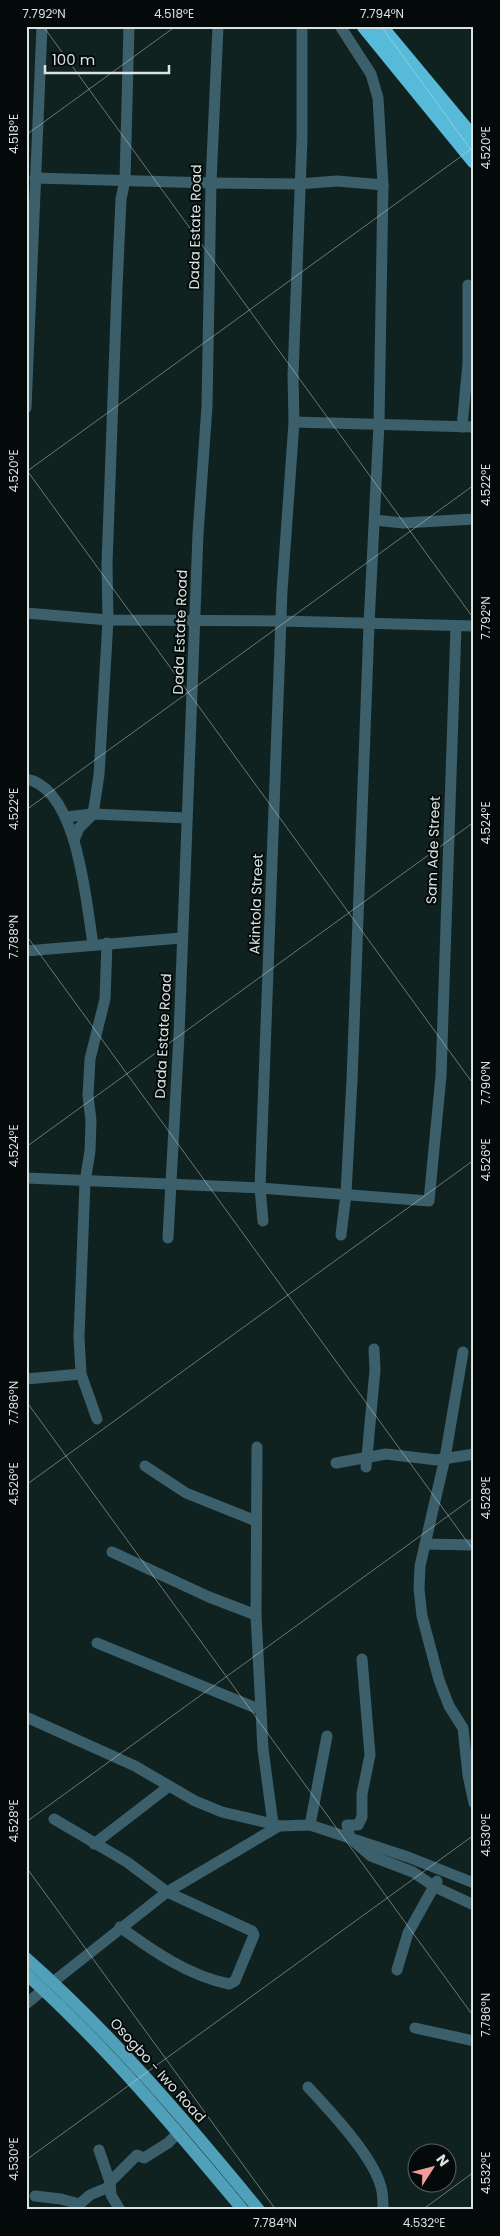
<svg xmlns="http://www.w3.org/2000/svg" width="500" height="2236" viewBox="0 0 500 2236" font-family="Poppins,sans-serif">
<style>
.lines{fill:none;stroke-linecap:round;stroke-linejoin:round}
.minor{stroke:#3b5f6b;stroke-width:11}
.major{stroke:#50a0ba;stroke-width:12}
.highway{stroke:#57bad9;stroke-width:15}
.ticks{fill:none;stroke:#d8e3e2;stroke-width:1;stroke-opacity:0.45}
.labels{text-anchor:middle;stroke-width:4;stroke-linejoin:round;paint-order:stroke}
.street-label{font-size:14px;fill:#d8e3e2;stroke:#040a09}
.neatline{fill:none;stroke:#d8e3e2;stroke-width:2}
.ticks-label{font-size:12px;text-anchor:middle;fill:#d8e3e2}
</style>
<rect width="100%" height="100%" fill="#102220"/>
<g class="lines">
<g class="minor">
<path d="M340,26L371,74L378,98L383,185"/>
<path d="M35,178L211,183L299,184L337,181L383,185L379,424L369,625L352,1080L346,1194L341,1235"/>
<path d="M26,408L42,26"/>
<path d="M294,422L474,427"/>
<path d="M462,427L468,363V285"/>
<path d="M375,520L403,523L474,519"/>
<path d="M26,613L108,620L282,621L474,626"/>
<path d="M26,779C78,788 86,903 93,944"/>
<path d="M66,817L93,814L187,818"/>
<path d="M75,838L79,828L93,814L99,775L108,620L107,564L117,288L121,199L125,180L129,26"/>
<path d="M26,951L181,938"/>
<path d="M26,1178L260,1188L429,1201L441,1076L456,626"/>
<path d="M263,1221L260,1188L282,591L294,422L293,375L302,138V26"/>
<path d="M168,1238L179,1035L198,534L207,406L211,183L218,26"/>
<path d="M463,1352L445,1458L420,1566L419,1589L422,1616L439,1680L449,1706L463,1728L468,1775L474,1803"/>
<path d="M26,1379L81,1374"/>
<path d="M97,1419L81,1374L79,1337L85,1182L90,1151L91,1121L88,1095L90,1059L105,999L107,943"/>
<path d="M257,1447L256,1615L263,1749L273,1824L279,1826"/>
<path d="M336,1463L386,1454L437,1460L474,1454"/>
<path d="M145,1466L186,1493L256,1521"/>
<path d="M366,1467L375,1370L374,1349"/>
<path d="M425,1544L474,1545"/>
<path d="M112,1552L209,1597L256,1615"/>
<path d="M97,1643L261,1710"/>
<path d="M362,1659L370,1755L362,1794V1817L358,1825H347L350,1838L371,1856L413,1872L435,1887L474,1905"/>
<path d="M26,1717L135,1766L195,1801L222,1812L273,1824"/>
<path d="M54,1819L127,1862L167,1892L252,1931L254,1935L235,1981L229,1984C189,1976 153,1951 120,1927"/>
<path d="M310,1825L327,1736"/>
<path d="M94,1844L168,1787"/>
<path d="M397,1970L408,1933L437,1881"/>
<path d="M53,1982L167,1892L279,1826L310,1825L408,1857L474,1883"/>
<path d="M26,2004L43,1990"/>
<path d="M415,2028L474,2041"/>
<path d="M308,2087C330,2111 373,2156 381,2187C383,2193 383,2203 383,2210"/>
<path d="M99,2150L110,2182"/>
<path d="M35,2196L61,2199L79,2204"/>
<path d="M75,2208L90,2195L109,2187"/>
<path d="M120,2210L111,2195L110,2182L137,2155L144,2158L168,2143L178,2133"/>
</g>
<g class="major">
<path d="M26,1958C112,2034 186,2121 259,2210"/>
<path d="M26,1974C106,2046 174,2127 243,2210"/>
</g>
<g class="highway">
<path d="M364,26L474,161"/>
<path d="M380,26L474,139"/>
</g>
</g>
<path class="ticks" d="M43,26L474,619M381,26L474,154M26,135L176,26M26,469L474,1085M26,472L474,147M26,810L474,485M26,935L474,1551M26,1147L474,822M26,1401L474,2017M26,1485L474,1160M26,1822L474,1497M26,1867L276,2210M26,2160L474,1835M422,2210L474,2172"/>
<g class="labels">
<g class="street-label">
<text transform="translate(195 227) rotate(-89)" y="5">Dada Estate Road</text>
<text transform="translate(180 632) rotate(-88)" y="5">Dada Estate Road</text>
<text transform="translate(433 850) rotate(-88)" y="5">Sam Ade Street</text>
<text transform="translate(256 904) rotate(-88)" y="5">Akintola Street</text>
<text transform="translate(163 1036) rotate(-87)" y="5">Dada Estate Road</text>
<text transform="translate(158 2070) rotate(48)" y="5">Osogbo - Iwo Road</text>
</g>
</g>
<rect width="500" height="2236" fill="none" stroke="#040a09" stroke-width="55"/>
<g transform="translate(432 2168) rotate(54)"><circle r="24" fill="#040a09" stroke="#596160"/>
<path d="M0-4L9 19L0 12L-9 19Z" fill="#f59b98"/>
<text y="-8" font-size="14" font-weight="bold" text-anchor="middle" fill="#d8e3e2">N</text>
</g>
<path d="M45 65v8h124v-8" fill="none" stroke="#d8e3e2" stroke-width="2.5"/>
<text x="52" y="65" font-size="15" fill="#d8e3e2" stroke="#040a09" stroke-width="4" paint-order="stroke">100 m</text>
<rect x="28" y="28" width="444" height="2180" class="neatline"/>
<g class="ticks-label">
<text x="44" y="18">7.792°N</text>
<text x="174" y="18">4.518°E</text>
<text x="382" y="18">7.794°N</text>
<text transform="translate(14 134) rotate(-90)" y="4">4.518°E</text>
<text transform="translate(486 148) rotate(-90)" y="4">4.520°E</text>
<text transform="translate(14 471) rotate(-90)" y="4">4.520°E</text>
<text transform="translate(486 485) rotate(-90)" y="4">4.522°E</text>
<text transform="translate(486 618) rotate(-90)" y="4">7.792°N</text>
<text transform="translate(14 809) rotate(-90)" y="4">4.522°E</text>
<text transform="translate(486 823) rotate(-90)" y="4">4.524°E</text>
<text transform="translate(14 937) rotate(-90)" y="4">7.788°N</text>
<text transform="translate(486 1083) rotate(-90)" y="4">7.790°N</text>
<text transform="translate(14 1146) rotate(-90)" y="4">4.524°E</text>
<text transform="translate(486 1160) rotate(-90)" y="4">4.526°E</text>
<text transform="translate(14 1403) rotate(-90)" y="4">7.786°N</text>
<text transform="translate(14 1484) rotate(-90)" y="4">4.526°E</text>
<text transform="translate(486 1498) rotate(-90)" y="4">4.528°E</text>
<text transform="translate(14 1821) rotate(-90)" y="4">4.528°E</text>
<text transform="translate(486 1835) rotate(-90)" y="4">4.530°E</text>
<text transform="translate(486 2015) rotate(-90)" y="4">7.786°N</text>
<text transform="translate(14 2159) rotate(-90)" y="4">4.530°E</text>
<text transform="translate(486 2173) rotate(-90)" y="4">4.532°E</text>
<text x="275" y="2227">7.784°N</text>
<text x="424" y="2227">4.532°E</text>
</g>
</svg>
